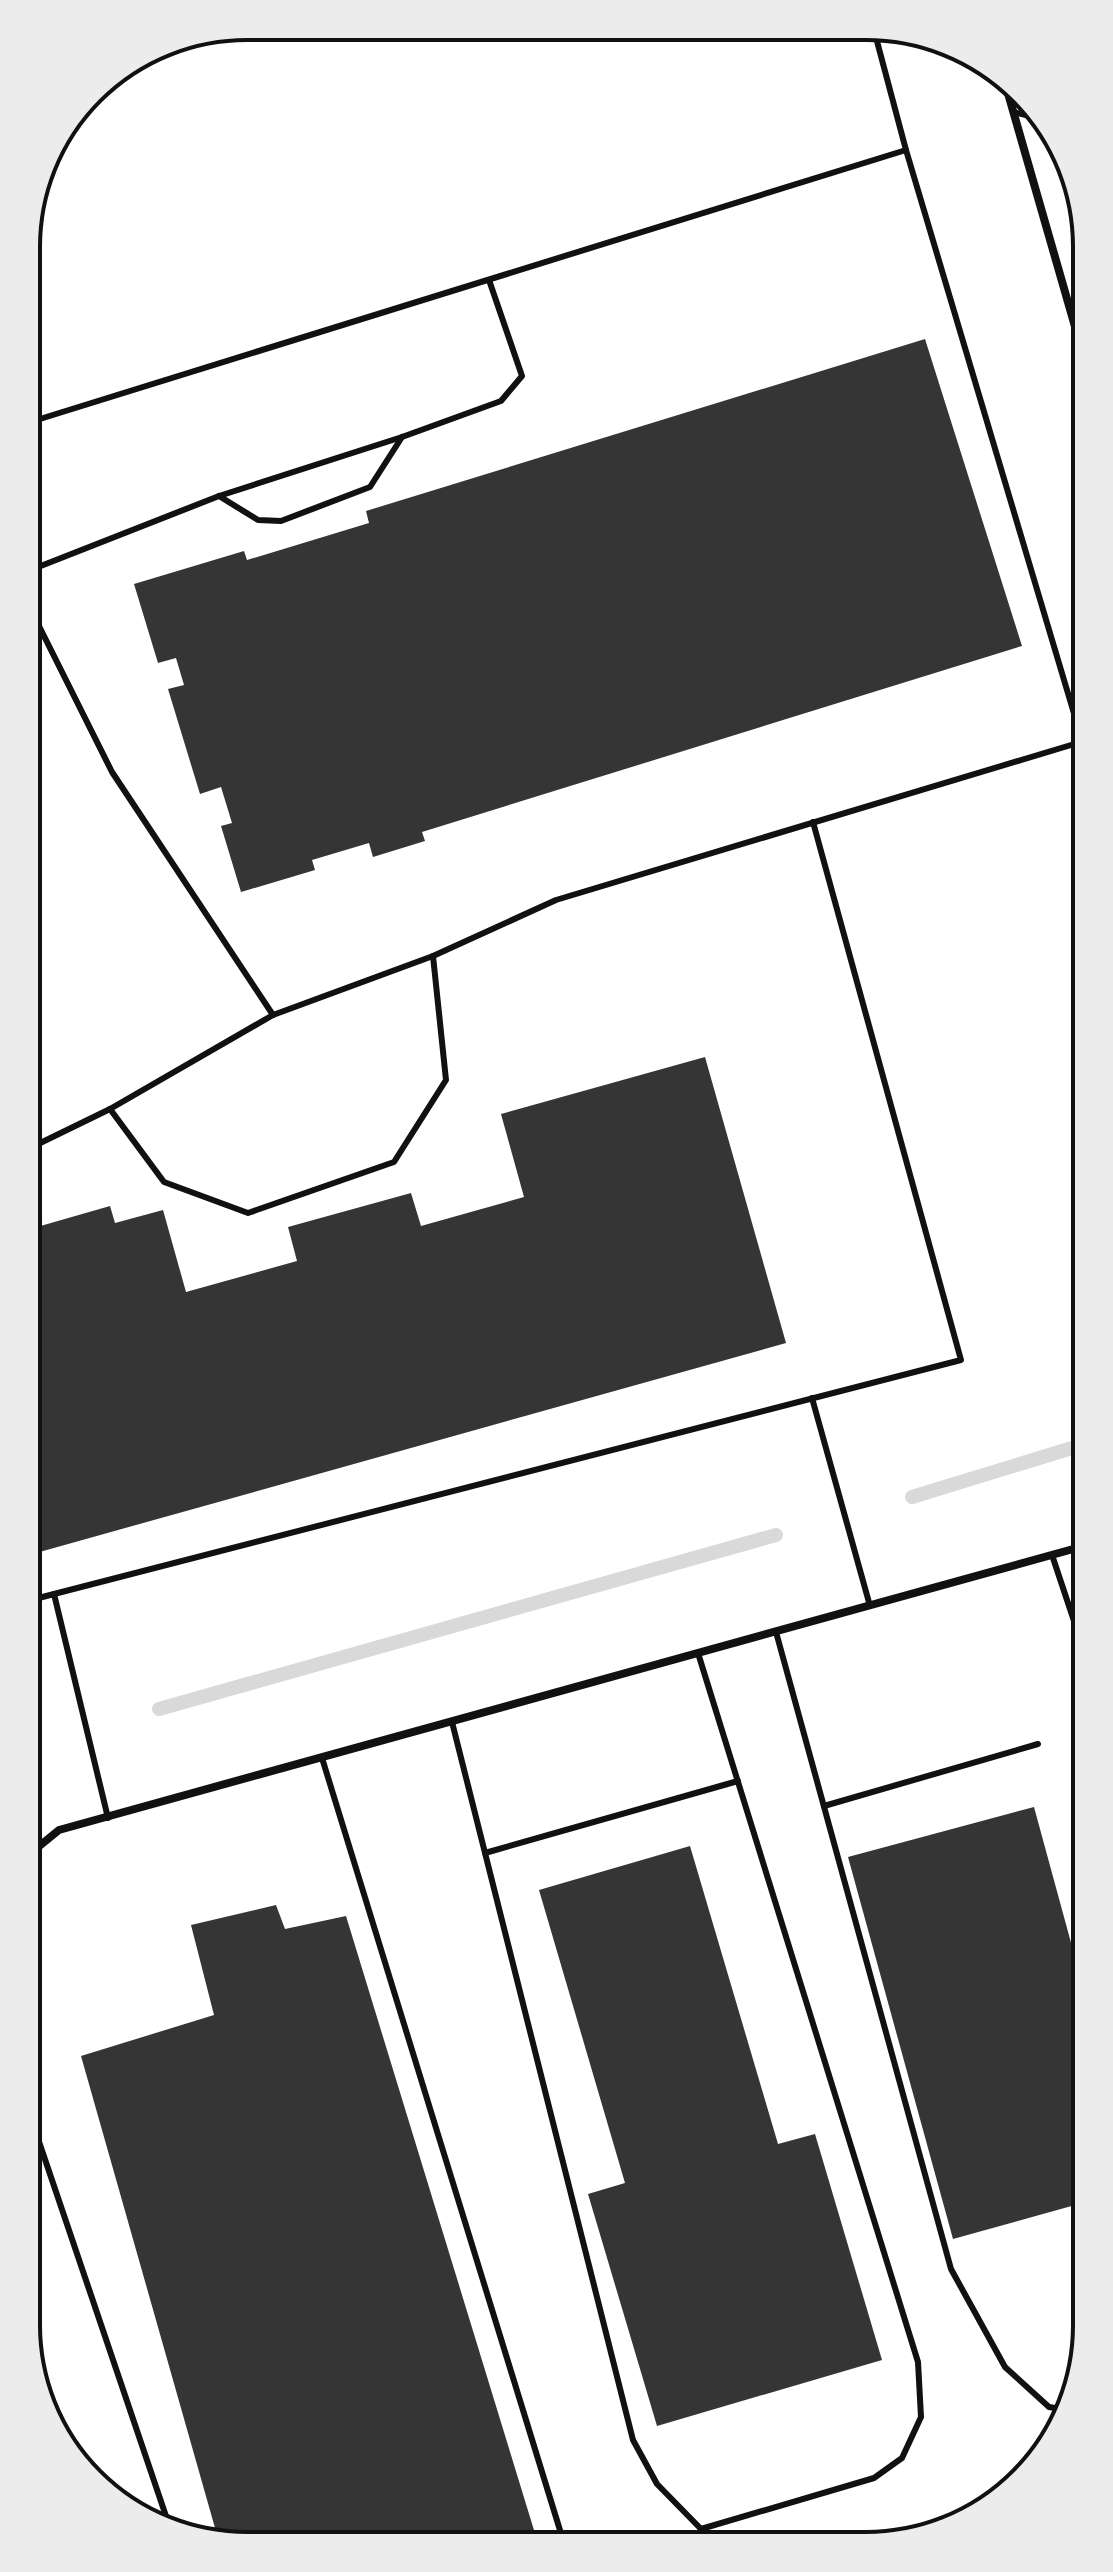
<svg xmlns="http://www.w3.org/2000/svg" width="1113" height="2572" viewBox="0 0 1113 2572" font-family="Raleway,sans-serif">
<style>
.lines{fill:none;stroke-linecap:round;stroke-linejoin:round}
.stream{stroke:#d9d9d9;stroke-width:14}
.building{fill:#353535}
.service{stroke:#111;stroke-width:6}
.minor{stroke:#111;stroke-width:8}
.rim{fill:none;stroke:#111;stroke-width:4}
</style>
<rect width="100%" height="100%" fill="#fff"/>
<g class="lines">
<g class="stream">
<path d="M912,1497L1072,1448"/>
<path d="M159,1709L776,1535"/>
</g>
</g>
<g class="building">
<path d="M925,339L1022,646L422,832L425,841L373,857L369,843L312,860L315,870L241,892L221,826L232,823L221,787L200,794L168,689L184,685L176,658L158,663L134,584L244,551L247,560L369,523L366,511Z"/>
<path d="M705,1057L786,1343L36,1553L31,1534L30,1229L110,1206L115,1223L163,1210L186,1292L297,1261L288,1227L411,1193L421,1226L524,1197L501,1114Z"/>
<path d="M1034,1807L1085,1994L1086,2202L953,2239L848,1857Z"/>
<path d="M690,1846L778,2144L815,2134L882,2360L657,2426L588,2194L625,2183L539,1890Z"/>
<path d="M276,1905L285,1929L346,1916L537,2540L219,2542L81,2056L214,2015L191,1925Z"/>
</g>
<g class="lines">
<g class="service">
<path d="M874,30L906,150L1081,737"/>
<path d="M1013,112L1034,117"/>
<path d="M27,423L906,150"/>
<path d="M219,496L258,520L281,521L370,487L402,437"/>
<path d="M28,571L219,496L402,437L501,401L522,376L489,280"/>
<path d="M28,604L112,772L273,1015"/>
<path d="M110,1109L164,1182L248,1213L394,1162L446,1080L433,956"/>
<path d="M30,1148L110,1109L273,1015L433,956L556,900L1081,742"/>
<path d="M812,1398L870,1606"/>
<path d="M1052,1555L1084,1651"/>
<path d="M54,1594L961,1360L813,822"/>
<path d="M31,1600L54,1594L108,1818"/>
<path d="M776,1632L951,2269L1005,2367L1049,2407L1061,2409"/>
<path d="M452,1722L633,2440L657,2484L701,2529L874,2478L902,2458L921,2417L918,2362L698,1653"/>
<path d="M322,1758L563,2540"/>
<path d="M824,1806L1038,1744"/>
<path d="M485,1853L738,1781"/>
<path d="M33,2124L169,2525"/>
</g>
<g class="minor">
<path d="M1003,76L1080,344"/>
<path d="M32,1852L59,1830L1084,1546"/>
</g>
</g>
<path d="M0 0H1113V2572H0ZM247 40H866A207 207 0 0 1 1073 247V2325A207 207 0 0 1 866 2532H247A207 207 0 0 1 40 2325V247A207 207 0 0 1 247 40Z" fill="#ececec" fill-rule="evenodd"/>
<path class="rim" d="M247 40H866A207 207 0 0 1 1073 247V2325A207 207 0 0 1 866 2532H247A207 207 0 0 1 40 2325V247A207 207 0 0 1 247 40Z"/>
</svg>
